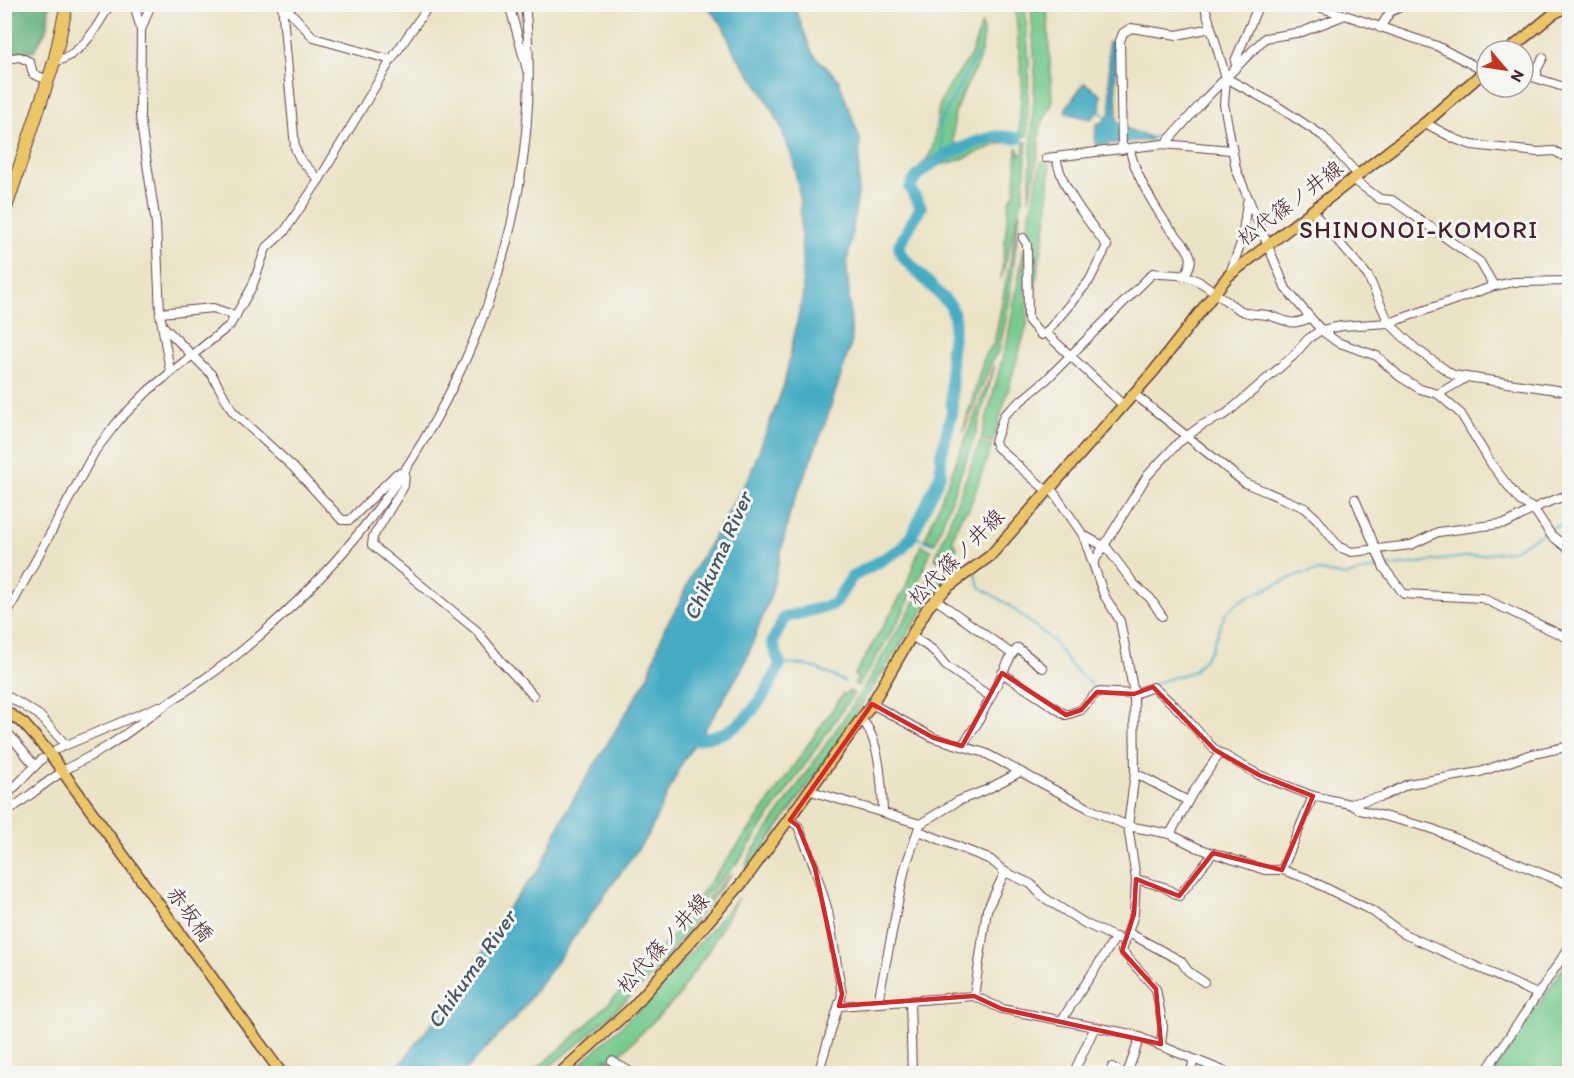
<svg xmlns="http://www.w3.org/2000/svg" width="1574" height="1078" viewBox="0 0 1574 1078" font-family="Itim,'Klee One',sans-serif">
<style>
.green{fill:#76ca8e;stroke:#60745c;stroke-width:1.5}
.forest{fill:#60ae79;stroke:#556652;stroke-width:1.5}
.water{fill:#44abc3;stroke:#476577;stroke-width:1.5}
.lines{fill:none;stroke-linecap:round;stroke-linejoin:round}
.stream{stroke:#44abc3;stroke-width:2}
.river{stroke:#44abc3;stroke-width:12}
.minor-casing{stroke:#623c42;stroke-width:10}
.major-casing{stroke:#623c42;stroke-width:13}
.highway-casing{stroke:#623c42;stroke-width:14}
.minor{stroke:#fff;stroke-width:8}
.major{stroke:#ebc669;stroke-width:10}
.highway{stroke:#ebc669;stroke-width:12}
.marked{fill:none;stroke:#d62828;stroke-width:4.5;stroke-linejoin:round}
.labels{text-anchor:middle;stroke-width:6;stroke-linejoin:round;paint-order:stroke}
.street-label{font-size:21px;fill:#4a1f2b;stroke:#f6f6f2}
.water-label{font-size:22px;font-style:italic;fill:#485768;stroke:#f6f6f2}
.quarter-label{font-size:24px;letter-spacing:1.5px;fill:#4a1f2b;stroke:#f6f6f2}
</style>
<rect width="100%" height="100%" fill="#f6f6f2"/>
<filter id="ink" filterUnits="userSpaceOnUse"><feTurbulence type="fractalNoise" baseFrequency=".0167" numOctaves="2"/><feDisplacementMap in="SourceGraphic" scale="12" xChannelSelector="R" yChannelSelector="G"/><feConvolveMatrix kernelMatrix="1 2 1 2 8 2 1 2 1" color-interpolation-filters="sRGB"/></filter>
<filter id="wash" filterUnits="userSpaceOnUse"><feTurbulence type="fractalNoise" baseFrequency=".008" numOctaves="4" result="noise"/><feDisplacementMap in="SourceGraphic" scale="24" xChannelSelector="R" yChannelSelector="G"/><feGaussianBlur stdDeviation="1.35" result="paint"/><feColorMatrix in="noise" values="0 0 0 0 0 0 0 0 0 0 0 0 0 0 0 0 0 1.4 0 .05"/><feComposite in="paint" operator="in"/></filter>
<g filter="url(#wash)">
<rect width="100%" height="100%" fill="#ebe3c5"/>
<g class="green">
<path d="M1015,5H1025L1029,64L1027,136L1019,135L1022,81Z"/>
<path d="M1031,5H1047L1052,104L1040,127L1038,156L1029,199L1035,70Z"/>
<path d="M982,23C988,64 965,78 955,113C953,122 954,133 953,142C965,151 981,136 994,135C1002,133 1010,135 1018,136L1017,141C984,143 954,171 921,165C940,150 933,122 941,101C947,85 961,72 969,58C975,47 978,34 982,23Z"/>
<path d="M1024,142H1027L1023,197L1001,279L1009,202L1015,191L1017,147L1020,155L1023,154Z"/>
<path d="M1047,160L1050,167L1047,218L1030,316L1029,240L1026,233L1041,162Z"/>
<path d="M1020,211L1009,305L999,351L994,357L963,432L985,354L994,344Z"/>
<path d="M1024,248L1027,325L993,442L981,439L1008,337Z"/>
<path d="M995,365L975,436L935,543L925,539Z"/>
<path d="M980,442L992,445L969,509L961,516L952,539L957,548L952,556L967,567L935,592L819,770L746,873L747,862L752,852L855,702L928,580L947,568L937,560L946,557L935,559Z"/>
<path d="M921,545L931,550C914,598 886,643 858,686L854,684L858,678L854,676L905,589Z"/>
<path d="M849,691L854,693L738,862L677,925L751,828L843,694L845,695Z"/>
<path d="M731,874L657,971L586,1038L541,1073H531C606,1015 664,942 731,874Z"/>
<path d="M739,897L707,953L681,990V994L615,1059H605L630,1073L570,1074L649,1000Z"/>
<path d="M1569,959V1073H1493Z"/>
</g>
<path class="forest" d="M4,5H49L48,27L34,51L5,55Z"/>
<g class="water">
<path d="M706,5H794L812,53L838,79L860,139L858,193L847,266L852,341L824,427L790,512L771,595L744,665L713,717L683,761L648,835L517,1016L463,1073H393L467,979L503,914L541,867L564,815L648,677L664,629L678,606L692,573L749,477L784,385L803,294L800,197L793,160L780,125L760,88L734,52L722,24Z"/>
<path d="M1108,42H1115L1117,121C1128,132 1140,132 1152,138L1151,140C1130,141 1113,144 1095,145L1096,124L1103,122L1111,111Z"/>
<path d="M1084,83L1101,94L1100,111L1090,119L1066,113V108Z"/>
</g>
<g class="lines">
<g class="stream">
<path d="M1205,93L1218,81"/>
<path d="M1100,111L1109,121"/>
<path d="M1151,138L1167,133L1189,111"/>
<path d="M943,156L940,122L977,54"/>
<path d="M1335,156L1351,175"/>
<path d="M1495,281L1507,279"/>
<path d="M1550,529L1570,521"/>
<path d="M912,536L933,544"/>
<path d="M956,554L969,566"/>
<path d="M1386,567L1511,551L1545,532"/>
<path d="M975,573L980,587L1006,603L1053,641L1072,667L1096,689"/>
<path d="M780,664C806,662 822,670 845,682"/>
<path d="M1153,684L1194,671L1211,650L1225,614L1241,600L1300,574L1319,571L1345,576L1380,567"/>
</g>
<path class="river" d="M686,741C699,738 717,737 728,731C753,718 769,688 780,664L772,643L784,618L834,604L852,577L901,549L912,536L941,473V456L952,412L951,350L955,320L951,306L901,255L899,245L921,207L910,188C919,164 970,142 994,137C1001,135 1011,138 1018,138"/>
</g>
</g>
<g filter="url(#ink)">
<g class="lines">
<defs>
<g id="minor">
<path d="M134,4L141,30L140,117L156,224L160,313L170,371"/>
<path d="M282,4L295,148L300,159L319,180"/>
<path d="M283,4L314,38L391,60"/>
<path d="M509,4L527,70"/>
<path d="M1204,4L1226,78L1224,104L1236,169L1286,289L1321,330L1337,342L1377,356L1399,376L1420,389L1438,394L1464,379"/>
<path d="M1308,4L1345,15"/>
<path d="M1380,28L1390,12L1407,4"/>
<path d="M141,30L151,4"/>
<path d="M4,59L20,57L30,62L33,74L48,80"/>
<path d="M54,62C82,55 96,29 110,4"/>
<path d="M1236,66L1235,61L1259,4"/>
<path d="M1523,74L1570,89"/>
<path d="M1226,78L1274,104L1323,136L1359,176"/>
<path d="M1537,78V69L1543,58"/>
<path d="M1425,123L1455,139L1472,145L1538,152L1554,151L1570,159"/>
<path d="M1165,144L1206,98L1265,38L1302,32L1345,15L1437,46L1484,71"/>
<path d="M1122,150L1120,41L1123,33L1131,28L1177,35L1211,28"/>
<path d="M1130,150C1135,174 1153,204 1167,225C1174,234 1186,244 1190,255C1193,262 1188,270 1184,276"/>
<path d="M1046,158L1163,144L1231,150"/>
<path d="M1354,180L1380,199L1392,200L1480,262L1494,286"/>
<path d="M1313,212L1368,276L1389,323L1415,348L1453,375L1570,392"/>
<path d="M1023,238L1027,244L1028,320L1041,335L1046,333L1123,405"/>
<path d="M1229,276L1242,240L1247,202"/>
<path d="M160,313L213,308L236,316"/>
<path d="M163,326L212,375L233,412L294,468L342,520H350L396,474L405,472L404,486L373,537L372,545L476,630L501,661L533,695"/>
<path d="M1046,333L1089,281L1107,246C1087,219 1062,190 1056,157"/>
<path d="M1133,393L1245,483L1305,508L1317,519L1339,547L1352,552L1411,545L1438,532L1507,523L1541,505L1570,494"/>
<path d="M1438,394L1461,414L1492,465L1520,501L1534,509L1551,535L1570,550"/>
<path d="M1050,487L1083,535L1104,595L1120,621L1134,694L1135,773L1128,826L1136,879L1135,898L1134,914L1122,951L1156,989L1163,1027L1161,1044"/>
<path d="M1047,491L997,447L995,442L1004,415L1046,380L1153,273C1163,275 1175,274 1185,276C1206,281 1221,300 1240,310C1250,316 1261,313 1271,316C1290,322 1290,326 1310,318"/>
<path d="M1355,499L1384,568L1404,594L1482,598L1570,639"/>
<path d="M1083,535L1107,548L1134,584L1150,598L1162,616"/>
<path d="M1094,562L1147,476L1178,443L1202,425L1226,414L1293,356L1308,339L1321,330L1342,326L1389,323L1494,286L1514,282L1570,281"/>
<path d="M935,599L1012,654L978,722L962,746"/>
<path d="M4,619L95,451L119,420L149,390L230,325L252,287L266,248L284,232L319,180L391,60L430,4"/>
<path d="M910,635L933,650L946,666L991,697"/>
<path d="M1012,654L1018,648L1043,668"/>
<path d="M1002,673L1066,715L1081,710L1097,692L1134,694L1153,687L1175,706L1215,750L1259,775L1313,796L1350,804L1360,810L1430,828L1570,885"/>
<path d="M4,694L39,715L65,744"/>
<path d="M872,704L934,738L985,753L1092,810L1128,826L1170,834L1198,848L1265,870H1282L1306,878L1372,911L1404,934L1537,994"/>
<path d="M861,719C880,737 882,786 883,811"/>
<path d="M4,728L35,766"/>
<path d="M57,749L159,706"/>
<path d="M1135,773L1188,801"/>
<path d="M811,791L920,824"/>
<path d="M4,798L42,759"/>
<path d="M1350,804L1384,796L1408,784L1480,772L1529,755L1570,746"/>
<path d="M4,814C24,800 42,785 62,772C75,763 90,757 103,749C128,734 150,715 174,699C199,683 223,667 245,648C432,495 552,248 525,4"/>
<path d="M790,820L798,826L815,868L828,911L842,994L818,1074"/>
<path d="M919,831L991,860L1005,872L1031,884L1043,897L1086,924L1123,941"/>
<path d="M1170,834L1192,794L1220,753"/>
<path d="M1282,870L1313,796"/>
<path d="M1136,879L1164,887L1179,896L1213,853"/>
<path d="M1127,932L1181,961L1188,971L1204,982"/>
<path d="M974,996L987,910L1005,872"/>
<path d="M910,1001L912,1074"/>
<path d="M878,1002L905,868L920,824L958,801L986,790L1020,772"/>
<path d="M839,1006L974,996L1002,1009L1131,1034L1231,1074"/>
<path d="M1063,1018L1116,937"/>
<path d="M612,1061L634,1074"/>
<path d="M1112,1067L1124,1074"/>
<path d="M1073,1074L1095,1027"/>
<path d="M1127,1074L1140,1037"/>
<path d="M1191,1074L1193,1061"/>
<path d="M1484,1074L1570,946"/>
</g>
<g id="major">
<path d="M1508,51L1553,14L1570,5"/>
<path d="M4,710L24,724L47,750L282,1074"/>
<path d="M559,1074L632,1008L743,882L872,704L928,607L949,586L990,556L1154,371L1228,276L1425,123L1487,69"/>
</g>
<path id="highway" d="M4,214L54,62L67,4"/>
</defs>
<use href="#minor" class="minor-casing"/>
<use href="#major" class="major-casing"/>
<use href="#highway" class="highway-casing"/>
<use href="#minor" class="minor"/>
<use href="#major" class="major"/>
<use href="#highway" class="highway"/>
</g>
</g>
<path class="marked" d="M1002,673L1066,715L1081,710L1097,692L1134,694L1153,687L1215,750L1259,775L1313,796L1282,870L1213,853L1179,896L1136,879L1134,914L1122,951L1156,989L1161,1044L1002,1009L974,996L839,1006L842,994L815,868L798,826L790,820L872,704L934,738L962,746Z"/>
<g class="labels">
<g class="street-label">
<text transform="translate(1290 203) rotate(-37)" y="7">松代篠ノ井線</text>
<text transform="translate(956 557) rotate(-45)" y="7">松代篠ノ井線</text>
<text transform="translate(190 914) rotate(54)" y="7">赤坂橋</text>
<text transform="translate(663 943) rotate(-48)" y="7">松代篠ノ井線</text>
</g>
<g class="water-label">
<text transform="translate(717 556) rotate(-66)" y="8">Chikuma River</text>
<text transform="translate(471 969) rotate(-55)" y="8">Chikuma River</text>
</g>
<g class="quarter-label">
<text x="1419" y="238">SHINONOI-KOMORI</text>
</g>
</g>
<rect width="1574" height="1078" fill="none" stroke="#f6f6f2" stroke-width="24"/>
<g transform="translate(1505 69) rotate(119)"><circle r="28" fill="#f6f6f2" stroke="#b1a0a2" stroke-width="1.5"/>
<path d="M0-4.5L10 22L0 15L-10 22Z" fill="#c8321e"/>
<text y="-9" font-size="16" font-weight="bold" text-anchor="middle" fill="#4a1f2b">N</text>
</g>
</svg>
